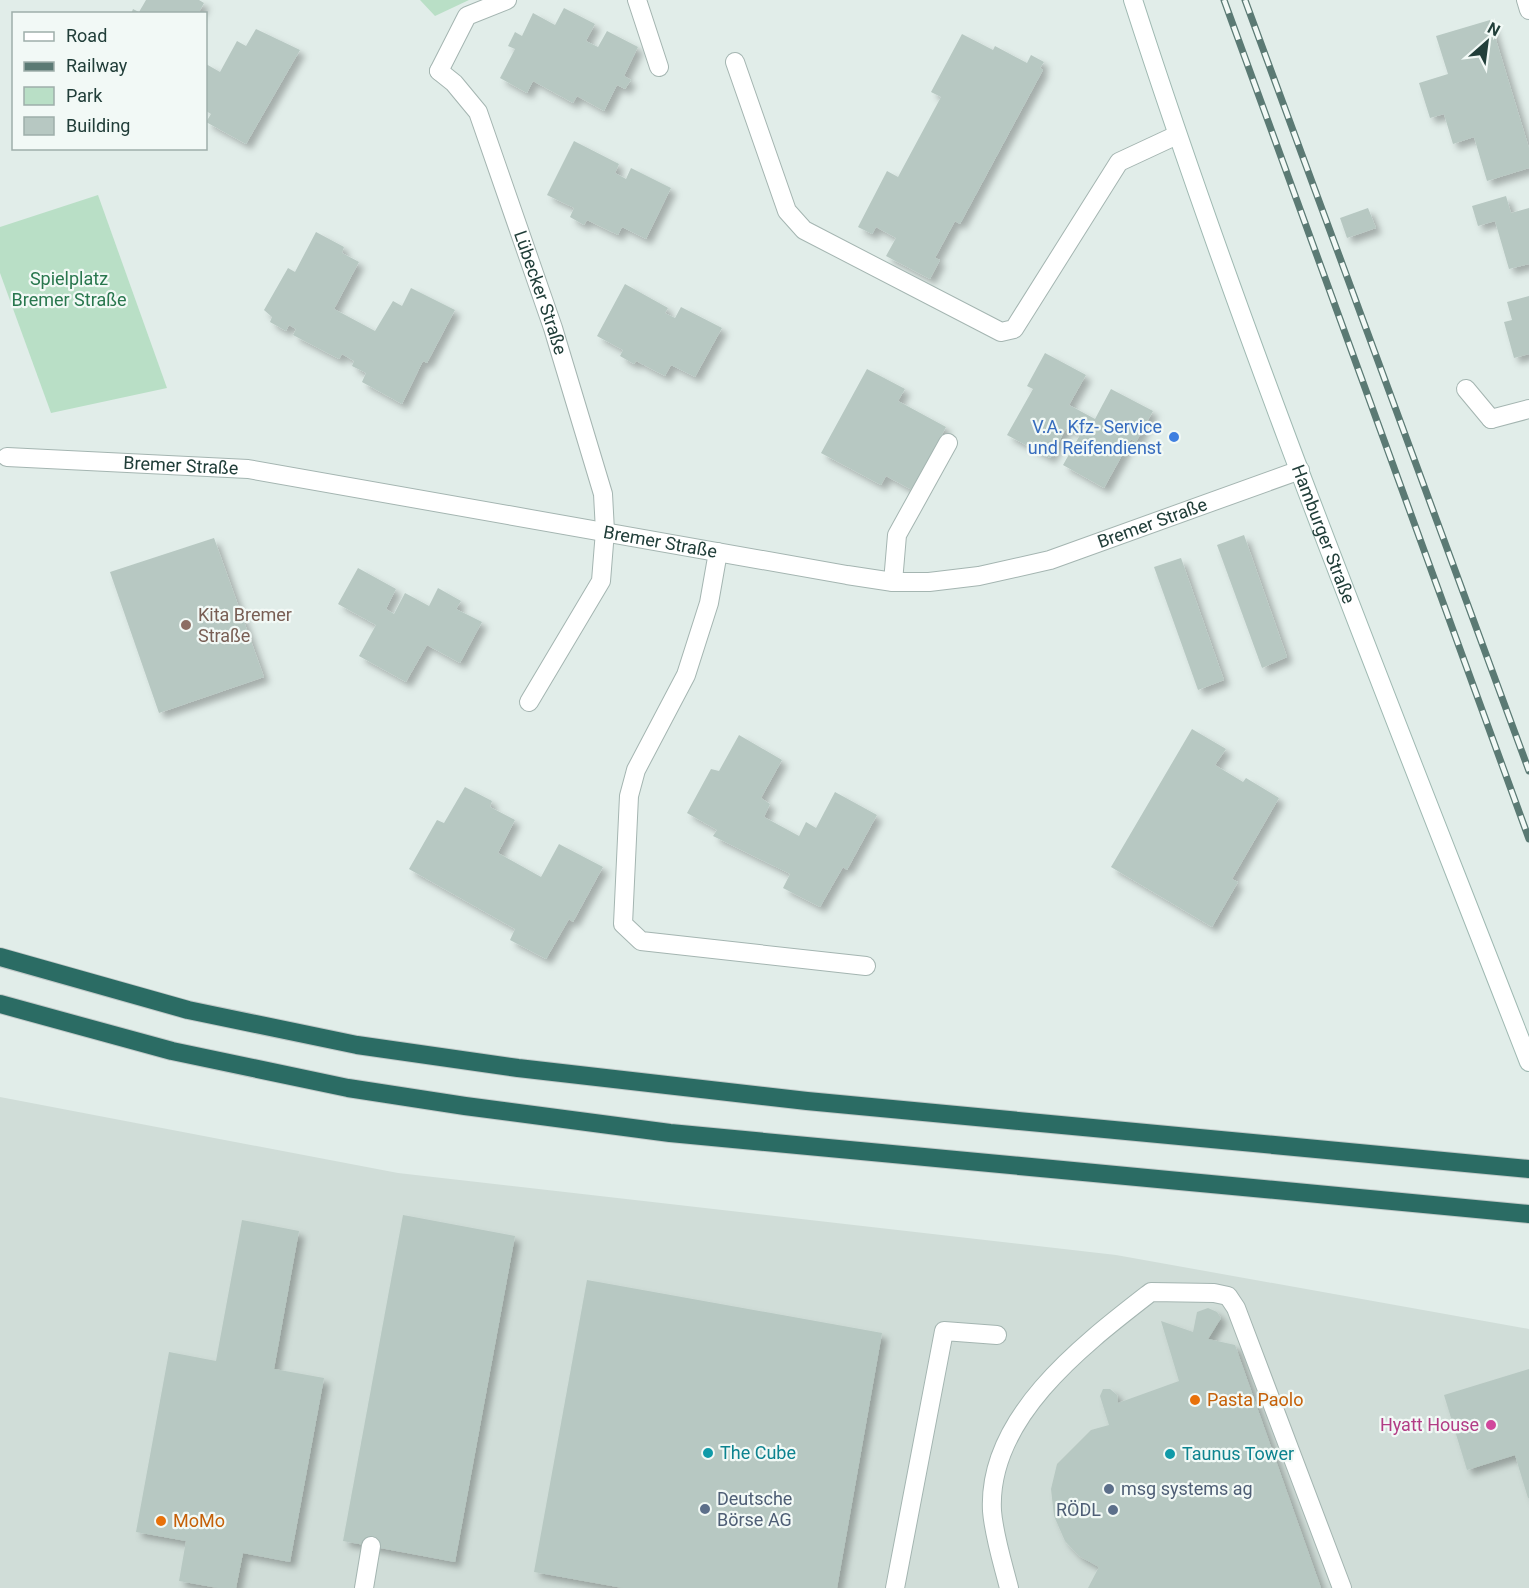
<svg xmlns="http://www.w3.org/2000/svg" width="1529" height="1588" viewBox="0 0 1529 1588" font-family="Roboto,sans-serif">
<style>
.built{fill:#d0ddd8}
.green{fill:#b9dfc6}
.building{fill:#b7c8c2;filter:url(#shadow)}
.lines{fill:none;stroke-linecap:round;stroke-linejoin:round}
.lane-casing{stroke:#a4b5b1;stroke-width:20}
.street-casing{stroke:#a4b5b1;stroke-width:20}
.secondary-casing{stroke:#9fb9b2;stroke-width:20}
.highway-casing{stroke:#c1c9c8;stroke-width:20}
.lane{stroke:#fff;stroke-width:18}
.street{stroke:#fff;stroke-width:18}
.secondary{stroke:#fff;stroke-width:18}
.highway{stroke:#2b6c64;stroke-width:18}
.rail-casing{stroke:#5b7a74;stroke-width:7}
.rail{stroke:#f2f9f6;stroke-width:4.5;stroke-dasharray:14;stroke-linecap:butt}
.shop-dot{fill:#3f7fe0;stroke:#f2f9f6;stroke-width:2}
.education-dot{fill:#8d6e63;stroke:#f2f9f6;stroke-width:2}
.food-dot{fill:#e8710a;stroke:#f2f9f6;stroke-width:2}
.hotel-dot{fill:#d1479c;stroke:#f2f9f6;stroke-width:2}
.culture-dot{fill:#0f9aa8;stroke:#f2f9f6;stroke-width:2}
.service-dot{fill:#5c6f8a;stroke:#f2f9f6;stroke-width:2}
.labels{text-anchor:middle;stroke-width:4.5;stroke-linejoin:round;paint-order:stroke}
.park-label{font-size:18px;fill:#29774e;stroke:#f2f9f6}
.street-label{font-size:18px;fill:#213e39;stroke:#f2f9f6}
.shop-label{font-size:18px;fill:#366cbe;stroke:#f2f9f6;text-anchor:end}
.education-label{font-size:18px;fill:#785e54;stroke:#f2f9f6;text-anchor:start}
.food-label{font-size:18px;fill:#c56008;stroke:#f2f9f6;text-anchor:start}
.hotel-label{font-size:18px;fill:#b23c85;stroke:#f2f9f6;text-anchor:end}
.culture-label{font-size:18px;fill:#0d838f;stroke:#f2f9f6;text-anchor:start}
.service-label{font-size:18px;fill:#4e5e75;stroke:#f2f9f6;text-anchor:start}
</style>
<defs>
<filter id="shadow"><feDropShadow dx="5.5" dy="5.5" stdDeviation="3" flood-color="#0004"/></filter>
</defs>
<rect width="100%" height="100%" fill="#e1ede9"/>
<path class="built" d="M0,1097L398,1173L1116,1255L1529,1329V1588H0Z"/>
<g class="green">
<path d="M420,0H469L435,16Z"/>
<path d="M98,195L167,388L51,413L0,273V227Z"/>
</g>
<g class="building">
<path d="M146,0H199L204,3L198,14H131L133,9L139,12Z"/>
<path d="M564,8L595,24L586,41L598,47L607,31L638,47L624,76L631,80L625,89L617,85L604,111L577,96L573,103L533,81L527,93L500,78L515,49L508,46L515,32L522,36L533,13L555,25Z"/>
<path d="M1490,20L1529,148V168L1487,181L1474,137L1453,144L1444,114L1430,118L1419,83L1448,74L1436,36Z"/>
<path d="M256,29L300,50L246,144L206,122L211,114L206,111V64L220,72L237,41L246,46Z"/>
<path d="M962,34L993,50L995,46L1027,63L1031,55L1044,62L1040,68L1043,70L960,224L955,221L935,258L940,260L930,279L886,256L896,238L876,227L872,234L858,227L887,171L898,177L941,97L931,92Z"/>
<path d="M574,141L619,164L615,173L626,179L631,168L671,188L646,239L622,227L618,235L587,220L584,225L570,217L574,208L547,195Z"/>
<path d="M1506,196L1511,213L1529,208V264L1509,269L1495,221L1478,226L1472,206Z"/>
<path d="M1368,208L1376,228L1347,238L1340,218Z"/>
<path d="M316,232L344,247L342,253L359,262L334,309L375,331L393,301L402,306L411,288L455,310L427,363L423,361L402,404L362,382L366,373L352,366L354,361L342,354L339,359L293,335L296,329L289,325L286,331L270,322L272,317L264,310L288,268L295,272Z"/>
<path d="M625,284L668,308L665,313L675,318L681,307L722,328L695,377L671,365L665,376L636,361L634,364L620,356L623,350L597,336Z"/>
<path d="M1529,296V354L1514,358L1504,322L1512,320L1507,302Z"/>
<path d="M1045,353L1086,375L1069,405L1095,419L1111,389L1153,411L1136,442L1131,439L1104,488L1063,465L1080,435L1067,427L1050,458L1007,435L1033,389L1027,386Z"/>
<path d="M867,369L905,389L898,401L946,427L912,490L886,476L881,485L821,453Z"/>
<path d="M1244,535L1287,657L1262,668L1217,545Z"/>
<path d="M214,538L264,677L159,713L110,572Z"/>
<path d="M1181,558L1224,680L1198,690L1154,567Z"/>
<path d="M358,568L396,589L386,609L394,614L405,593L429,606L438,588L461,601L456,609L482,622L460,663L427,645L406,682L359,656L376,625L338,604Z"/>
<path d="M1192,729L1226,749L1215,765L1243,782L1246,778L1279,798L1232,879L1238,882L1212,927L1111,867Z"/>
<path d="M739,735L782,760L761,798L770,804L764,817L799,836L806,822L816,828L835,792L877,815L847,870L843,867L820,907L783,888L790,874L713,836L717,830L687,813L711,769L719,771Z"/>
<path d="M465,787L492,801L490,807L515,820L498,853L541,877L559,844L603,867L573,922L569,919L546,959L510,940L515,929L409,869L437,820L444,823Z"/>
<path d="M403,1215L515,1236L455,1562L343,1541Z"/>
<path d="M242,1220L299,1231L274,1369L324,1378L290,1562L243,1553L236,1588H218L179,1581L186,1541L136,1532L169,1352L216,1361Z"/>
<path d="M587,1280L882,1333L837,1588H623L534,1572Z"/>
<path d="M1208,1308L1217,1312L1221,1318L1208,1339L1235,1345L1321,1588H1088L1099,1567L1079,1556L1065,1541L1054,1516L1051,1489L1057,1464L1091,1430L1109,1425L1100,1396L1103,1389H1110L1117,1395L1118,1403L1179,1381L1161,1321L1193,1332L1197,1312Z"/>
<path d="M1529,1369V1498H1528L1515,1455L1467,1470L1444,1395Z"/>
</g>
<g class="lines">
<defs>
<g id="lane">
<path d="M637,0L659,67"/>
<path d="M735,62L787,211L804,230L1001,332L1014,329L1119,162L1177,135"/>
<path d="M439,71L467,16L507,0"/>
<path d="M1466,389L1491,419"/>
<path d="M718,552L709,603L686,675L636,770L629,796L623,924L641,941L866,966"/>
<path d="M893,582L897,535L948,443"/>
<path d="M529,702L601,581L605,531"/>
<path d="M364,1588L371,1546"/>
<path d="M895,1588L944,1331L997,1335"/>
<path d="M1009,1588C1003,1564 994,1536 992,1511C987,1417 1084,1344 1151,1292L1214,1293L1228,1296L1236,1308L1342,1588"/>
</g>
<g id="street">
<path d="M1526,0L1529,10"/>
<path id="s1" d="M439,71L454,83L478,112L553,328L603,494L605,531"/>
<path d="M1491,419L1529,409"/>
<path id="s2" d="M7,457L248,469L847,575L893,582H929L979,576L1050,560L1300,470"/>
</g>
<g id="secondary">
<path id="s3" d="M1133,0C1249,359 1392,710 1529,1062"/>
</g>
<g id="highway">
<path d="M0,957L188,1010L357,1045L518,1068L807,1101L1529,1169"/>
<path d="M0,1004L172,1051L348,1088L465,1106L670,1133L1529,1214"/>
</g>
</defs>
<use href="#lane" class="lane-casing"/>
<use href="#street" class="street-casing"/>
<use href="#secondary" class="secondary-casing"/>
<use href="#highway" class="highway-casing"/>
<use href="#lane" class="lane"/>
<use href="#street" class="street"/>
<use href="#secondary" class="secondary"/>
<use href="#highway" class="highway"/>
<defs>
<g id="rail">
<path d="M1224,0L1529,839"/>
<path d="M1245,0L1529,771"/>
</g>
</defs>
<use href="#rail" class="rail-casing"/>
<use href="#rail" class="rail"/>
</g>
<circle class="shop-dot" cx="1174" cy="437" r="6"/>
<circle class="education-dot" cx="186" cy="625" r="6"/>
<g class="food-dot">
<circle cx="1195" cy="1400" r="6"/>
<circle cx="161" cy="1521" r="6"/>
</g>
<circle class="hotel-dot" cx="1491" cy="1425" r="6"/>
<g class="culture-dot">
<circle cx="708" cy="1453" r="6"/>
<circle cx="1170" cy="1454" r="6"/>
</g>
<g class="service-dot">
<circle cx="1109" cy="1489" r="6"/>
<circle cx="705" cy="1509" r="6"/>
<circle cx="1113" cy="1510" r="6"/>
</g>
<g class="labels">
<g class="park-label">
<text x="69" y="285">Spielplatz<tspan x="69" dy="21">Bremer Straße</tspan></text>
</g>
<g class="street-label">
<text dy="6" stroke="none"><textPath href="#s1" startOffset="248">Lübecker Straße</textPath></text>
<text dy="6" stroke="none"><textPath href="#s2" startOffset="174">Bremer Straße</textPath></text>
<text dy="6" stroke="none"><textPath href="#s2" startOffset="1164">Bremer Straße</textPath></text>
<text dy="6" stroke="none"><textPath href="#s3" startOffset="567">Hamburger Straße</textPath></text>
<text dy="6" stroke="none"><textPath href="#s2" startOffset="660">Bremer Straße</textPath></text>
</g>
<g class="shop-label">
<text x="1162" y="433">V.A. Kfz- Service<tspan x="1162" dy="21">und Reifendienst</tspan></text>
</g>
<g class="education-label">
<text x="198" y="621">Kita Bremer<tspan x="198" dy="21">Straße</tspan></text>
</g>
<g class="food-label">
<text x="1207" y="1406">Pasta Paolo</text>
<text x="173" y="1527">MoMo</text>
</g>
<g class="hotel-label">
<text x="1479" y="1431">Hyatt House</text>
</g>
<g class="culture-label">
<text x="720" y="1459">The Cube</text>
<text x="1182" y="1460">Taunus Tower</text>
</g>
<g class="service-label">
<text x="1121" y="1495">msg systems ag</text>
<text x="717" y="1505">Deutsche<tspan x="717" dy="21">Börse AG</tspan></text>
<text x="1101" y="1516" text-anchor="end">RÖDL</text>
</g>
</g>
<rect x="12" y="12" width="195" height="138" fill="#f2f9f6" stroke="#9eaeaa" stroke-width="1.5"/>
<rect x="24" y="32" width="30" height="9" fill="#ffffff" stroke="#9eaeaa" stroke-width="1.5"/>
<text x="66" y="42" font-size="18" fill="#213e39">Road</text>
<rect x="24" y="62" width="30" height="9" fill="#5b7a74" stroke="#9eaeaa" stroke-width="1.5"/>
<text x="66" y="72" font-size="18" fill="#213e39">Railway</text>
<rect x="24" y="87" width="30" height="18" fill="#b9dfc6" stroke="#9eaeaa" stroke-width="1.5"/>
<text x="66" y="102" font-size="18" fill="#213e39">Park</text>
<rect x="24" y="117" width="30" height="18" fill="#b7c8c2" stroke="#9eaeaa" stroke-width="1.5"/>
<text x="66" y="132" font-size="18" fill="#213e39">Building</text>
<g transform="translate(1487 42) rotate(28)" stroke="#f2f9f6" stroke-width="4.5" paint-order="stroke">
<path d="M0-4.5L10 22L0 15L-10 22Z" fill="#213e39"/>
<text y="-9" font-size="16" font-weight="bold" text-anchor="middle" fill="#213e39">N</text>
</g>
</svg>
